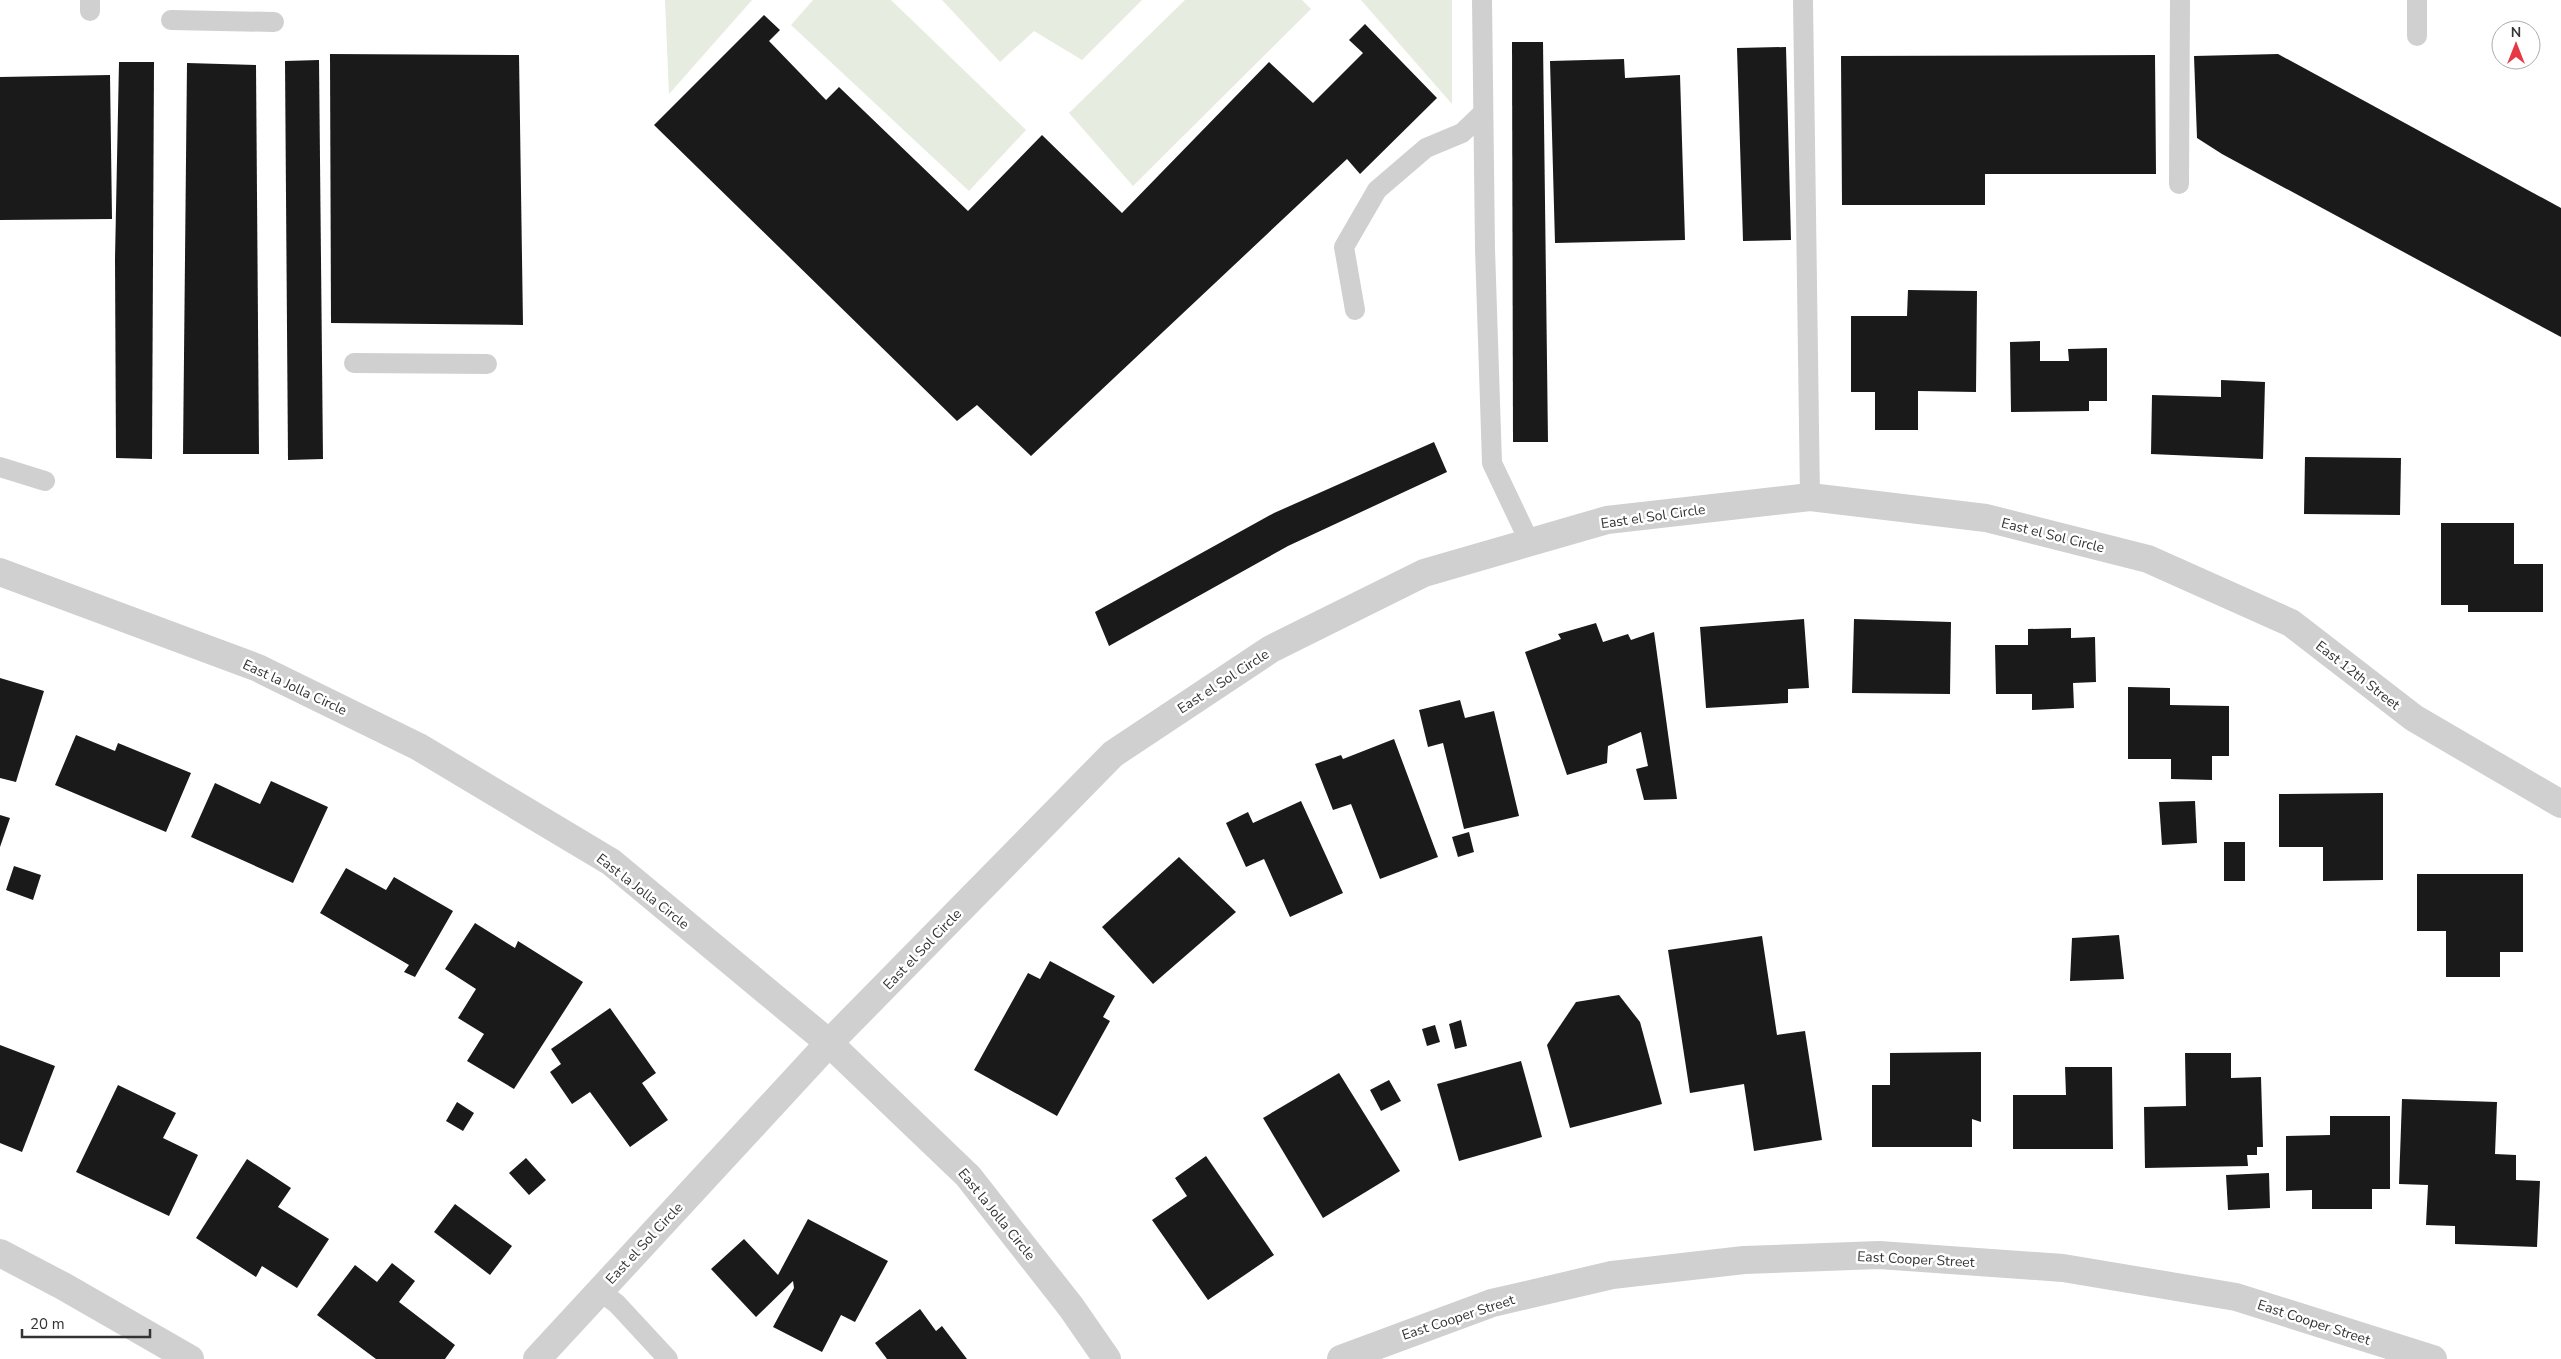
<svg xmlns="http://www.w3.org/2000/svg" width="2561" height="1359" viewBox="0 0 2561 1359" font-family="'Nunito Sans',sans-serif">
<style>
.green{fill:#e6ecdf}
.building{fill:#1a1a1a}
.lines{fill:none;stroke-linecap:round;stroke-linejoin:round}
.service{stroke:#d0d0d0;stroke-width:20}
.minor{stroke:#d0d0d0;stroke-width:28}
.labels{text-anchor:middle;stroke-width:5;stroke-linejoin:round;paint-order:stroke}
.street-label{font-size:14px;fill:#333;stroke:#fff}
</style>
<rect width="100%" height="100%" fill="#fff"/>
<g class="green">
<path d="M665,0H752L669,94Z"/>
<path d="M813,0H891L1026,130L969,191L791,25Z"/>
<path d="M942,0H1142L1082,60L1034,31L1000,62Z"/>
<path d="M1185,0H1302L1311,9L1133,186L1069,113Z"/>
<path d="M1361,0H1452V104Z"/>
</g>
<g class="building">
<path d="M764,15L780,30L769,41L826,100L839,87L968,211L1042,135L1122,213L1269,62L1313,103L1363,53L1349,40L1365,24L1437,98L1360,174L1347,159L1031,456L977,405L957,421L654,125Z"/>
<path d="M1512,42H1543L1548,442H1513Z"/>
<path d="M1786,47L1791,240L1743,241L1737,48Z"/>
<path d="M330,54L519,55L523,325L331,323Z"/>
<path d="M2278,54L2561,208V337L2222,154L2197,138L2194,56Z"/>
<path d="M2155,55L2156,174H1985V205H1842L1841,56Z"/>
<path d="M1624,59L1625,78L1680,75L1685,240L1555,243L1550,61Z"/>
<path d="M319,60L323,459L288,460L285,61Z"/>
<path d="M119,62H154L152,459L116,458L115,259Z"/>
<path d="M187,63L256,65L259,454H183Z"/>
<path d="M110,75L112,219L0,220V77Z"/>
<path d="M1908,290L1977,291L1976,392L1918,391V430H1875V392H1851V316H1907Z"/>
<path d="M2040,341V361H2069L2068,349L2107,348V401H2089V411L2011,412L2010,342Z"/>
<path d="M2221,380L2265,382L2263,459L2151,454L2152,395L2221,397Z"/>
<path d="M1434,442L1447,472L1288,546L1109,646L1095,612L1274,513Z"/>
<path d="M2305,457L2401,458L2400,515L2304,514Z"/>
<path d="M2441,523H2514V564H2543V612H2468V605H2441Z"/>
<path d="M1804,619L1809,688L1788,689V703L1706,708L1700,627Z"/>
<path d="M1854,619L1951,622L1950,694L1852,693Z"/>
<path d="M1596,623L1603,642L1628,634L1631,640L1654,632L1677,799L1644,800L1636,769L1648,766L1641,732L1608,746L1607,763L1567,775L1525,652L1561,639L1558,634Z"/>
<path d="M2071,628V638L2095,637L2096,682L2073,683L2074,708L2032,710V694H1996L1995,645H2028V629Z"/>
<path d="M0,678L44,691L16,782L0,778Z"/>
<path d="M2128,687L2170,688V705L2229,706V756H2212V780L2171,779V759H2128Z"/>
<path d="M1460,700L1465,718L1494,711L1519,816L1464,829L1443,743L1428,747L1419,710Z"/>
<path d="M76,735L115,751L118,743L191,773L166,832L55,785Z"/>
<path d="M1394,739L1438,857L1380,879L1351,804L1333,810L1315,764L1341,755L1343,759Z"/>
<path d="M271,781L328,807L293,883L191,837L215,783L260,804Z"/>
<path d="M2383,793V880L2323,881V847H2279V794Z"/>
<path d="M1301,801L1343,893L1290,917L1264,859L1246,867L1226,823L1248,812L1253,823Z"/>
<path d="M2195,801L2197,843L2162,845L2159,802Z"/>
<path d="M0,815L10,818L0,847Z"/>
<path d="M1469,832L1474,852L1458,857L1452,837Z"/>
<rect x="2224" y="842" width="21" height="39"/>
<path d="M1179,857L1236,912L1153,984L1102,927Z"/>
<path d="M14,866L41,875L33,900L6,890Z"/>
<path d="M346,868L386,890L394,877L453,911L415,977L404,972L409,965L320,913Z"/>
<path d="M2417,874H2523V952H2500V977H2446V931H2417Z"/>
<path d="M475,923L515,948L518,941L583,982L514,1089L467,1061L484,1034L458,1018L476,989L445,969Z"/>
<path d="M2119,935L2124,979L2070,981L2072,938Z"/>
<path d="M1762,936L1777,1035L1805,1031L1822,1140L1754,1151L1744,1084L1690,1093L1668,950Z"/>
<path d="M1050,961L1115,996L1103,1017L1110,1021L1057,1116L974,1070L1028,973L1040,979Z"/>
<path d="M1619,995L1640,1022L1662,1104L1570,1128L1547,1045L1576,1002Z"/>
<path d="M610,1008L656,1073L642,1083L668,1120L630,1147L590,1092L572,1104L550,1072L561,1064L551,1049Z"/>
<path d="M1461,1020L1467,1046L1455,1049L1449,1024Z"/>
<path d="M1435,1025L1440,1042L1427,1046L1422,1029Z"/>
<path d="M0,1045L55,1066L22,1152L0,1143Z"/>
<path d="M1981,1052V1122L1972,1119V1147H1872V1085H1890V1053Z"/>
<path d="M2185,1053H2231V1078L2261,1077L2263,1147H2257V1155H2247L2248,1166L2145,1168L2144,1107L2186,1106Z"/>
<path d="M1521,1061L1542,1137L1459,1161L1437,1084Z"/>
<path d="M2065,1067H2112L2113,1149H2013V1095H2066Z"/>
<path d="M1339,1073L1400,1171L1323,1218L1263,1118Z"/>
<path d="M1389,1080L1401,1101L1381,1111L1370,1090Z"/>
<path d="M118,1085L176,1113L163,1138L198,1155L169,1216L76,1172Z"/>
<path d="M2402,1099L2497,1102L2495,1154L2516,1155V1180L2540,1181L2537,1247L2455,1244V1226L2426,1225L2428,1185L2399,1184Z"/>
<path d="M457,1102L474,1113L463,1131L446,1121Z"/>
<path d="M2330,1116H2390V1189H2372V1209H2312V1190L2286,1191V1136L2330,1135Z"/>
<path d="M1206,1156L1274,1255L1208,1300L1152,1220L1187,1196L1175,1178Z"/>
<path d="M526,1158L546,1180L529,1195L509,1173Z"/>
<path d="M247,1159L291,1188L278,1207L329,1239L297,1288L262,1266L256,1277L196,1238Z"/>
<path d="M2269,1173L2270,1208L2228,1210L2226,1175Z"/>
<path d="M455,1204L512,1246L490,1275L434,1232Z"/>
<path d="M808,1219L888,1261L855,1322L841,1315L822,1352L773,1327L794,1288L793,1281L756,1317L711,1269L744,1239L778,1275Z"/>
<path d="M392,1263L415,1281L399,1302L455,1345L445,1359H376L317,1315L355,1265L377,1282Z"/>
<path d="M920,1309L936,1331L942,1326L967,1359H887L875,1343Z"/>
</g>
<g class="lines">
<g class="service">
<path d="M90,0V11"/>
<path d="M1482,0L1485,249L1492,463L1530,543"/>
<path d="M1803,0L1810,497"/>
<path d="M171,20L274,22"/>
<path d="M2417,36V0"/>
<path d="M2179,184L2180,0"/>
<path d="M1355,310L1344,247L1377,190L1426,148L1462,133L1483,113"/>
<path d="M354,363L487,364"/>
<path d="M0,467L45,481"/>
<path d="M600,1291L617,1304L668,1359"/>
</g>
<g class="minor">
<path d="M0,572L258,668L419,747L611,862L829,1043L968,1176L1071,1307L1107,1359"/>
<path d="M0,1253L63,1286L190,1359"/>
<path d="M537,1359L829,1043L1113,754L1271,649L1424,573L1607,520L1810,497L1986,518L2148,559L2291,623L2414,718L2561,804"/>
<path d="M1341,1359L1492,1303L1612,1275L1744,1260L1879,1255L2063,1268L2236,1297L2433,1359"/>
</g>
</g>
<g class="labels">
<g class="street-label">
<text transform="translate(1653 516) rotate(-8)" y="5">East el Sol Circle</text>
<text transform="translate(2053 535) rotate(14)" y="5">East el Sol Circle</text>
<text transform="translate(2358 675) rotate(38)" y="5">East 12th Street</text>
<text transform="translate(1223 681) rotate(-33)" y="5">East el Sol Circle</text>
<text transform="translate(295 687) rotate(25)" y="5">East la Jolla Circle</text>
<text transform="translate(643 891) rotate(38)" y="5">East la Jolla Circle</text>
<text transform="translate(922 949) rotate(-46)" y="5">East el Sol Circle</text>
<text transform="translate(997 1214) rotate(51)" y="5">East la Jolla Circle</text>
<text transform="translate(644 1243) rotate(-47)" y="5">East el Sol Circle</text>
<text transform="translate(1916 1259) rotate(3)" y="5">East Cooper Street</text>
<text transform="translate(1458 1317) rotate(-18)" y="5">East Cooper Street</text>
<text transform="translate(2314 1322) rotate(18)" y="5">East Cooper Street</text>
</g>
</g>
<g transform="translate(2516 45)"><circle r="24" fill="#ffffff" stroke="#adadad"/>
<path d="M0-4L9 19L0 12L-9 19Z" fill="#e63946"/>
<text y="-8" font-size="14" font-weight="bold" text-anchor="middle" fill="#333333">N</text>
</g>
<path d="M22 1329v8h128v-8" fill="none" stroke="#333333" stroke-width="2.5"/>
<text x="30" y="1329" font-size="15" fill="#333333" stroke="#ffffff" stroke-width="4" paint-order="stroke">20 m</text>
</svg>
